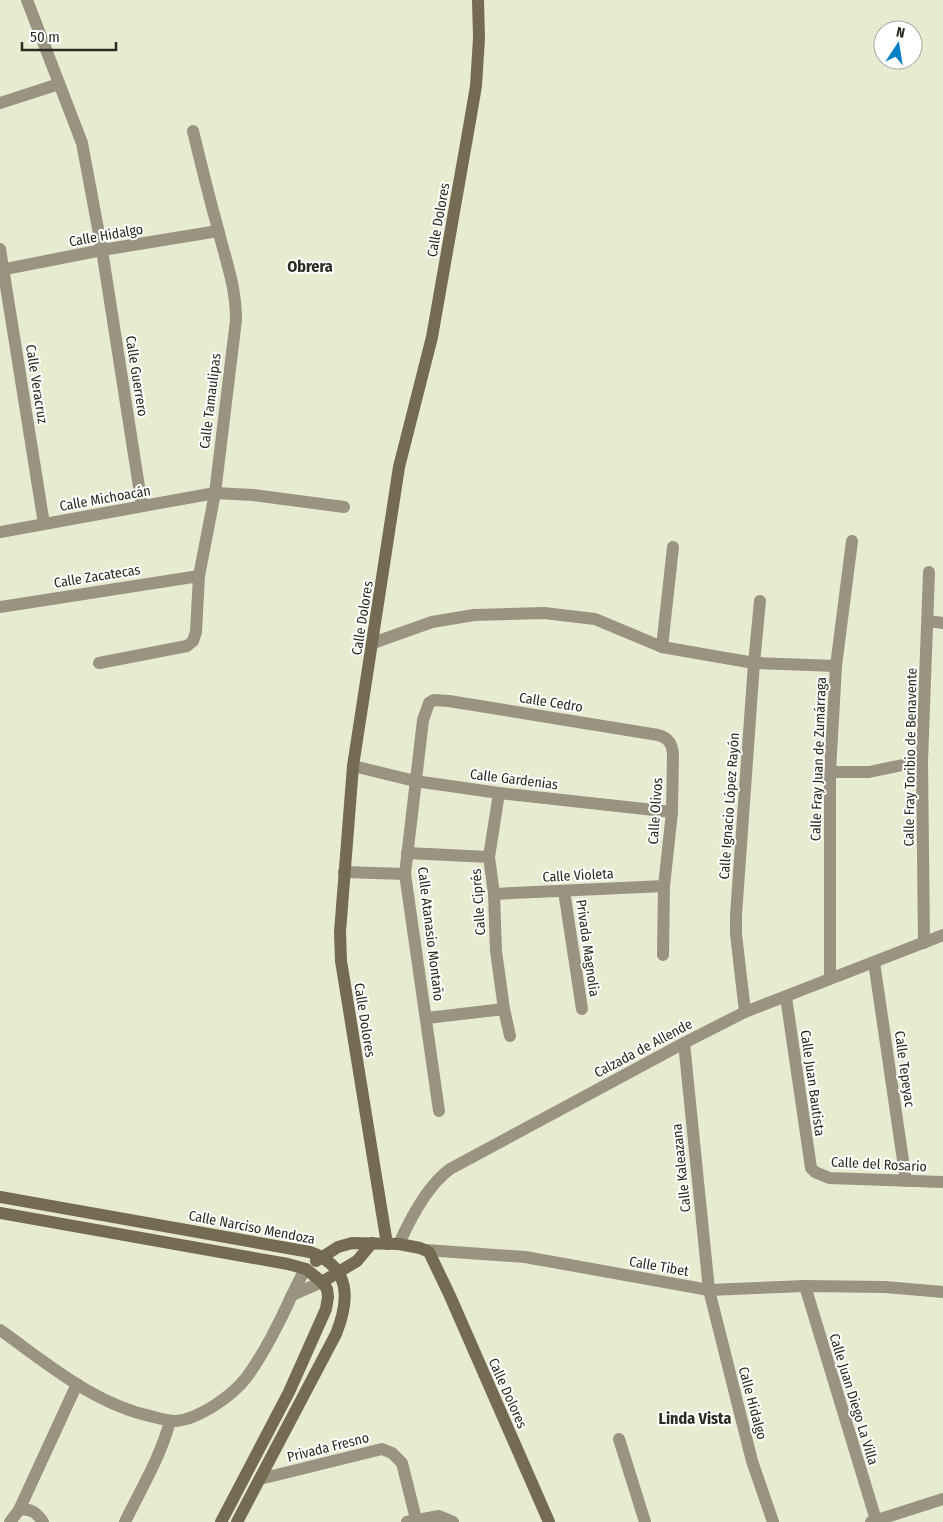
<svg xmlns="http://www.w3.org/2000/svg" width="943" height="1522" viewBox="0 0 943 1522" font-family="'Fira Sans Condensed',sans-serif">
<style>
.lines{fill:none;stroke-linecap:round;stroke-linejoin:round}
.street{stroke:#9a9382;stroke-width:12}
.secondary{stroke:#756a52;stroke-width:12}
.labels{text-anchor:middle;stroke-width:4;stroke-linejoin:round;paint-order:stroke}
.street-label{font-size:14px;fill:#292a20;stroke:#fff}
.quarter-label{font-size:16px;font-weight:bold;fill:#292a20;stroke:#fff}
</style>
<rect width="100%" height="100%" fill="#e7ebd0"/>
<g class="lines">
<g class="street">
<path d="M27,0L82,143L102,250L142,506"/>
<path d="M0,103L59,84"/>
<path d="M0,249L44,524"/>
<path d="M0,270L102,250L218,231"/>
<path d="M0,532L215,493L253,495L344,507"/>
<path d="M0,607L199,576"/>
<path d="M928,621L943,623"/>
<path d="M373,643L432,622L474,615L544,613L595,619L662,647L754,663L836,666"/>
<path d="M662,647L673,547"/>
<path d="M99,663L187,646L193,641L196,632L199,576L215,493L236,320C236,286 226,262 218,229C209,197 201,164 193,131"/>
<path d="M353,766L415,781L499,793L672,812"/>
<path d="M830,772H869L922,761"/>
<path d="M499,793L489,857L494,894L496,951L504,1009L510,1036"/>
<path d="M407,853L489,857"/>
<path d="M344,872L405,874"/>
<path d="M564,891L582,1009"/>
<path d="M494,894L664,886"/>
<path d="M924,943L922,761L929,572"/>
<path d="M874,962L906,1181"/>
<path d="M830,978V772L836,666L852,541"/>
<path d="M786,997L811,1168L815,1172L829,1178L943,1182"/>
<path d="M745,1012L736,934V915L754,663L760,601"/>
<path d="M427,1018L504,1009"/>
<path d="M684,1043L709,1290L752,1461L773,1522"/>
<path d="M439,1111L405,874L423,720L429,703L434,700L449,701L658,735C669,738 672,744 673,754L672,812L664,886L663,955"/>
<path d="M399,1244C410,1219 427,1186 450,1169L684,1043L745,1012L943,935"/>
<path d="M426,1250L525,1257L709,1290L805,1286L885,1287L943,1292"/>
<path d="M805,1286L876,1520"/>
<path d="M292,1295L322,1282"/>
<path d="M0,1330C48,1364 95,1405 154,1417C161,1419 169,1421 176,1421C199,1419 232,1396 246,1378C262,1357 281,1320 292,1295C297,1286 300,1277 306,1269"/>
<path d="M619,1439L645,1522"/>
<path d="M260,1479L382,1449L392,1453L402,1463L416,1519"/>
<path d="M19,1510C31,1508 37,1513 43,1522"/>
<path d="M10,1522L19,1510L77,1384"/>
<path d="M125,1522C141,1489 161,1456 170,1421"/>
<path d="M407,1522L439,1516L453,1522"/>
<path d="M871,1522L943,1499"/>
</g>
<g class="secondary">
<path d="M0,1197L310,1252C351,1267 350,1299 336,1334L237,1522"/>
<path d="M0,1213L288,1264L306,1269L322,1282L327,1289L328,1297L326,1309L289,1392L221,1522"/>
<path d="M387,1244L341,961L340,932L353,766L399,467L432,337L470,121L476,86L479,38L478,0"/>
<path d="M316,1261L338,1247L352,1243L399,1244L420,1248L429,1252L450,1296L549,1522"/>
<path d="M322,1282L357,1261L372,1243"/>
</g>
</g>
<g class="labels">
<g class="street-label">
<text transform="translate(438 220) rotate(-80)" y="5">Calle Dolores</text>
<text transform="translate(106 235) rotate(-10)" y="5">Calle Hidalgo</text>
<text transform="translate(137 376) rotate(81)" y="5">Calle Guerrero</text>
<text transform="translate(37 384) rotate(81)" y="5">Calle Veracruz</text>
<text transform="translate(210 401) rotate(-83)" y="5">Calle Tamaulipas</text>
<text transform="translate(105 498) rotate(-10)" y="5">Calle Michoacán</text>
<text transform="translate(97 576) rotate(-9)" y="5">Calle Zacatecas</text>
<text transform="translate(362 618) rotate(-81)" y="5">Calle Dolores</text>
<text transform="translate(551 702) rotate(9)" y="5">Calle Cedro</text>
<text transform="translate(910 757) rotate(-89)" y="5">Calle Fray Toribio de Benavente</text>
<text transform="translate(818 759) rotate(-88)" y="5">Calle Fray Juan de Zumárraga</text>
<text transform="translate(514 779) rotate(7)" y="5">Calle Gardenias</text>
<text transform="translate(729 806) rotate(-86)" y="5">Calle Ignacio López Rayón</text>
<text transform="translate(655 811) rotate(-86)" y="5">Calle Olivos</text>
<text transform="translate(578 875) rotate(-3)" y="5">Calle Violeta</text>
<text transform="translate(478 902) rotate(-94)" y="5">Calle Ciprés</text>
<text transform="translate(431 934) rotate(83)" y="5">Calle Atanasio Montaño</text>
<text transform="translate(588 948) rotate(82)" y="5">Privada Magnolia</text>
<text transform="translate(365 1020) rotate(81)" y="5">Calle Dolores</text>
<text transform="translate(643 1048) rotate(-28)" y="5">Calzada de Allende</text>
<text transform="translate(905 1069) rotate(82)" y="5">Calle Tepeyac</text>
<text transform="translate(813 1083) rotate(82)" y="5">Calle Juan Bautista</text>
<text transform="translate(879 1164) rotate(3)" y="5">Calle del Rosario</text>
<text transform="translate(681 1168) rotate(-96)" y="5">Calle Kaleazana</text>
<text transform="translate(252 1227) rotate(11)" y="5">Calle Narciso Mendoza</text>
<text transform="translate(659 1266) rotate(10)" y="5">Calle Tibet</text>
<text transform="translate(508 1393) rotate(66)" y="5">Calle Dolores</text>
<text transform="translate(854 1399) rotate(73)" y="5">Calle Juan Diego La Villa</text>
<text transform="translate(753 1403) rotate(75)" y="5">Calle Hidalgo</text>
<text transform="translate(328 1447) rotate(-14)" y="5">Privada Fresno</text>
</g>
<g class="quarter-label">
<text x="310" y="272">Obrera</text>
<text x="695" y="1424">Linda Vista</text>
</g>
</g>
<g transform="translate(898 45) rotate(12)"><circle r="24" fill="#ffffff" stroke="#a9aaa6"/>
<path d="M0-4L9 19L0 12L-9 19Z" fill="#007fc7"/>
<text y="-8" font-size="14" font-weight="bold" text-anchor="middle" fill="#292a20">N</text>
</g>
<path d="M22 42v8h94v-8" fill="none" stroke="#292a20" stroke-width="2.5"/>
<text x="30" y="42" font-size="15" fill="#292a20" stroke="#ffffff" stroke-width="4" paint-order="stroke">50 m</text>
</svg>
